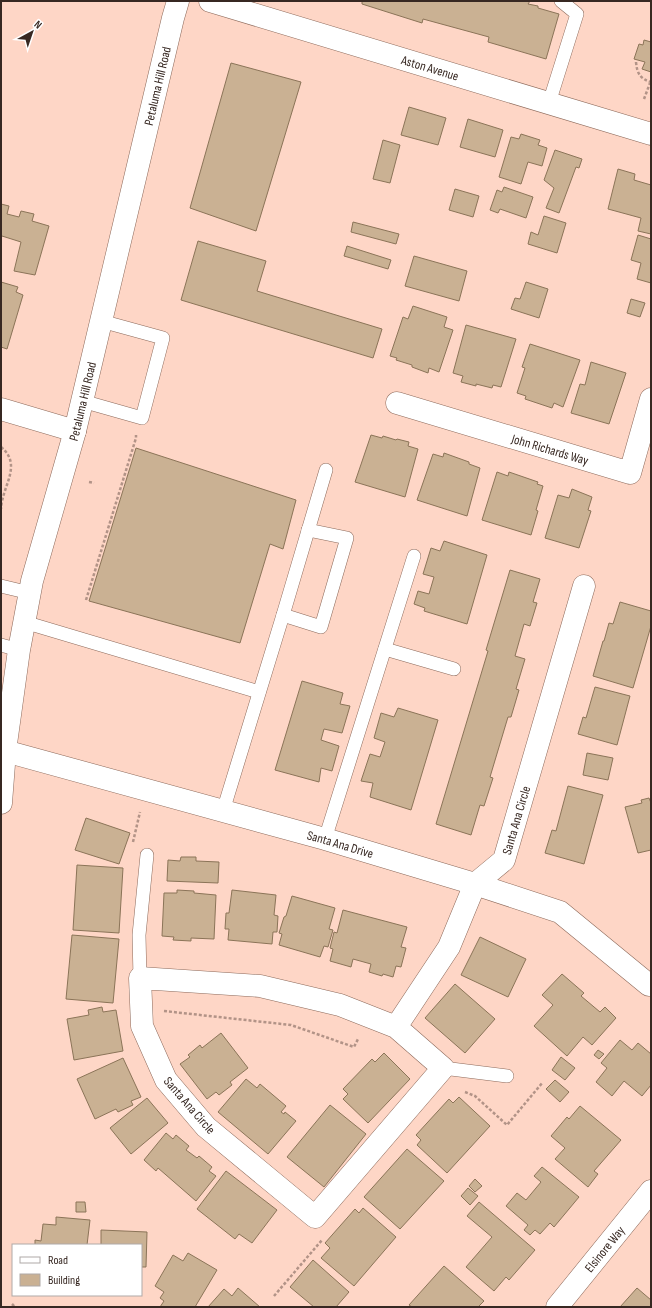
<svg xmlns="http://www.w3.org/2000/svg" width="652" height="1308" viewBox="0 0 652 1308" font-family="'Sofia Sans Condensed',sans-serif">
<style>
.building{fill:#cab193;stroke:#8b7458}
.lines{fill:none;stroke-linecap:round;stroke-linejoin:round}
.lane-casing{stroke:#8d6a5b;stroke-width:14}
.street-casing{stroke:#8d6a5b;stroke-width:23}
.secondary-casing{stroke:#8d6a5b;stroke-width:23}
.path{stroke:#b29387;stroke-width:2.5;stroke-dasharray:3 2;stroke-linecap:butt}
.lane{stroke:#fff;stroke-width:13}
.street{stroke:#fff;stroke-width:22}
.secondary{stroke:#fff;stroke-width:22}
.labels{text-anchor:middle;stroke-width:3;stroke-linejoin:round;paint-order:stroke}
.street-label{font-size:13px;fill:#372822;stroke:#fff}
</style>
<rect width="100%" height="100%" fill="#fed6c6"/>
<g class="building">
<path d="M362,1H530L528,4L538,6V8L559,14L546,59L488,42L489,37L423,19L422,23L362,4Z"/>
<path d="M644,40L651,42V72L642,69L645,62L634,59L639,44L643,45Z"/>
<path d="M231,63L301,82L256,231L190,208Z"/>
<path d="M409,107L446,118L438,145L401,135Z"/>
<path d="M468,119L503,130L495,157L460,147Z"/>
<path d="M521,134L540,140L538,145L547,148L542,166L528,162L521,184L499,177L511,137L519,139Z"/>
<path d="M383,140L400,145L390,183L373,179Z"/>
<path d="M555,150L582,159L579,168L576,167L559,213L546,208L554,188L544,180Z"/>
<path d="M618,169L635,174L634,180L651,185V234L638,231L641,218L608,209Z"/>
<path d="M504,187L533,197L526,218L500,209L498,213L490,210L497,190L502,192Z"/>
<path d="M455,189L479,196L473,217L449,210Z"/>
<path d="M1,204L9,206L7,214L19,217L21,211L34,214L32,221L49,226L35,275L14,271L21,242L2,236L1,238Z"/>
<path d="M544,216L566,223L557,253L528,244L531,232L538,235Z"/>
<path d="M353,222L399,234L396,244L351,232Z"/>
<path d="M638,235L651,239V283L637,279L641,263L631,260Z"/>
<path d="M198,241L266,261L257,291L382,329L373,358L181,300Z"/>
<path d="M347,246L391,260L388,269L344,256Z"/>
<path d="M414,256L467,271L459,301L405,286Z"/>
<path d="M1,282L18,287L16,292L23,295L7,349L1,347Z"/>
<path d="M526,282L548,289L539,318L511,309L515,298L520,299Z"/>
<path d="M631,299L645,303L640,317L627,313Z"/>
<path d="M413,306L447,317L444,327L453,330L439,372L429,368L428,373L412,367V365L396,360L397,358L390,356L403,317L408,319Z"/>
<path d="M466,325L516,339L501,387L493,385L492,388L476,384V386L461,382L463,376L453,373Z"/>
<path d="M530,344L580,360L563,407L554,403L552,408L525,399L526,396L517,393L525,368L522,367Z"/>
<path d="M591,362L626,373L609,424L571,413L580,384L585,385Z"/>
<path d="M371,435L382,438L383,436L396,440L397,439L409,442L408,446L418,449L405,497L355,482Z"/>
<path d="M136,448L296,500L283,549L270,544L240,643L89,601Z"/>
<path d="M444,453L469,462V464L480,468L467,516L417,500L433,454L443,457Z"/>
<path d="M497,472L508,476L509,472L538,482L537,484L543,486L536,510L538,511L531,535L482,520Z"/>
<path d="M572,489L592,497L588,510L591,511L579,548L545,538L558,495L569,498Z"/>
<path d="M444,541L487,555L467,624L424,611L425,608L414,604L418,591L429,594L434,577L423,574L431,548L440,551Z"/>
<path d="M510,570L540,579L533,602L537,603L530,626L524,624L515,656L525,659L516,689L519,690L511,717H508L490,777L493,778L484,806L480,805L471,835L436,824L488,651L486,650Z"/>
<path d="M620,602L651,611V626L633,688L593,676L603,641H604L609,623L613,624Z"/>
<path d="M302,681L343,693L340,704L350,706L342,733L324,729L321,740L339,746L332,771L321,768L319,782L275,770Z"/>
<path d="M595,687L630,696L617,745L578,734L583,717L586,718Z"/>
<path d="M398,708L438,720L411,810L370,797L373,783L361,781L370,754L380,757L385,742L374,738L381,713L394,717Z"/>
<path d="M587,753L613,758L608,780L583,775Z"/>
<path d="M568,786L603,795L584,864L545,853L552,830L556,831Z"/>
<path d="M649,798L651,803V850L638,853L625,807L642,803L641,800Z"/>
<path d="M86,818L130,833L119,864L75,850Z"/>
<path d="M181,857H196V861L219,862L218,883L167,881L168,860L180,861Z"/>
<path d="M77,865L123,868L119,933L73,930Z"/>
<path d="M177,890L194,891V893L216,895L214,939L191,938V941L173,940L174,937L162,936L164,893H177Z"/>
<path d="M232,890L276,895L274,915L278,916L277,932H273L272,944L228,940L229,929H225L226,913H229Z"/>
<path d="M292,896L335,908L329,929L333,930L328,947L324,946L320,957L279,945L282,934L279,933L284,917L286,916Z"/>
<path d="M343,910L407,927L401,947L406,948L401,967L396,966L393,977L383,974L382,976L369,972L371,964L353,959L351,967L330,961L333,949L330,948L334,932L337,933Z"/>
<path d="M72,935L119,939L113,1003L66,999Z"/>
<path d="M480,937L526,959L508,997L461,975Z"/>
<path d="M562,974L584,993L581,996L600,1012L605,1007L616,1018L592,1045L583,1037L567,1056L534,1026L553,1005L542,995Z"/>
<path d="M455,984L495,1019L465,1053L425,1018Z"/>
<path d="M102,1007L103,1012L116,1010L123,1051L74,1060L67,1019L89,1015L88,1010Z"/>
<path d="M221,1033L248,1068L230,1082L232,1085L219,1095L216,1092L207,1099L180,1064L190,1057L188,1055L200,1045L202,1048Z"/>
<path d="M620,1040L632,1050L638,1043L651,1054V1085L642,1096L624,1081L612,1096L596,1082L607,1068L601,1063Z"/>
<path d="M598,1050L604,1054L599,1059L594,1055Z"/>
<path d="M384,1053L410,1079L368,1123L343,1099L348,1094L343,1089L372,1059L375,1062Z"/>
<path d="M561,1057L575,1068L565,1080L552,1070Z"/>
<path d="M123,1058L141,1097L131,1101L133,1105L118,1112L116,1109L95,1119L77,1079Z"/>
<path d="M246,1079L257,1088L260,1084L286,1106L281,1112L284,1114L285,1112L296,1121L268,1154L218,1112Z"/>
<path d="M555,1080L569,1092L560,1102L546,1089Z"/>
<path d="M459,1097L490,1126L447,1173L417,1145L421,1140L416,1135L449,1099L453,1103Z"/>
<path d="M147,1098L168,1123L131,1154L110,1128Z"/>
<path d="M330,1105L366,1134L324,1187L287,1157Z"/>
<path d="M580,1106L621,1140L594,1171L598,1174L588,1187L555,1159L565,1148L551,1136L567,1117L569,1119Z"/>
<path d="M166,1133L173,1139L176,1135L189,1146L186,1150L197,1158L199,1156L212,1167L209,1171L216,1176L196,1201L158,1168L156,1171L144,1160Z"/>
<path d="M407,1149L444,1181L400,1229L364,1197Z"/>
<path d="M542,1167L579,1197L554,1227L550,1223L540,1234L535,1230L530,1235L524,1230L528,1225L506,1206L517,1193L526,1200L541,1182L534,1176Z"/>
<path d="M226,1171L277,1210L252,1243L239,1234L235,1239L197,1209Z"/>
<path d="M475,1179L482,1186L475,1192L469,1186Z"/>
<path d="M468,1188L478,1196L470,1205L461,1196Z"/>
<path d="M76,1202H85L86,1212H76Z"/>
<path d="M479,1202L535,1250L509,1280L506,1277L494,1291L466,1267L492,1237L467,1216Z"/>
<path d="M363,1208L396,1237L354,1286L321,1258L330,1248L325,1243L355,1209L359,1213Z"/>
<path d="M56,1217L90,1220L87,1245H35V1240L41,1241L43,1224L56,1225Z"/>
<path d="M101,1230L147,1232L146,1267H141V1245H101Z"/>
<path d="M188,1253L217,1270L195,1307H160L164,1301L160,1298L164,1292L155,1286L173,1255L183,1261Z"/>
<path d="M313,1260L349,1292L336,1307H314L290,1287Z"/>
<path d="M444,1266L484,1301L478,1307H412L409,1305Z"/>
<path d="M238,1288L260,1307H208L224,1289L232,1296Z"/>
<path d="M637,1288L651,1300V1307H620Z"/>
</g>
<g class="lines">
<defs>
<g id="lane">
<path d="M549,103L577,14L561,1"/>
<path d="M82,401L142,418L163,338L101,321"/>
<path d="M1,586L30,593"/>
<path d="M283,615L321,627L347,538L308,530"/>
<path d="M24,622L259,692"/>
<path d="M1,645L19,650"/>
<path d="M385,649L454,669"/>
<path d="M223,811L283,615L326,470"/>
<path d="M325,839L414,556"/>
<path d="M140,978L139,935L147,855"/>
<path d="M443,1068L507,1076"/>
</g>
<g id="street">
<path id="s1" d="M397,403L630,473L651,399"/>
<path id="s2" d="M5,751L325,839L475,884L560,912L649,985L651,983"/>
<path id="s3" d="M396,1027L443,1068L315,1217L206,1127L166,1080L142,1026L140,978L260,986L340,1005L396,1027L449,947L475,884L504,860L584,586"/>
<path id="s4" d="M557,1307L651,1191"/>
</g>
<g id="secondary">
<path id="s5" d="M210,1L651,134"/>
<path d="M1,409L75,431"/>
<path id="s6" d="M1,803L5,751L19,650L32,581L75,431L173,18L178,1"/>
</g>
</defs>
<use href="#lane" class="lane-casing"/>
<use href="#street" class="street-casing"/>
<use href="#secondary" class="secondary-casing"/>
<g class="path">
<path d="M636,62C637,73 640,79 651,82"/>
<path d="M644,99L650,83"/>
<path d="M1,447C23,465 2,486 1,509"/>
<path d="M89,482L94,483"/>
<path d="M86,600L136,438V435"/>
<path d="M133,842L140,812"/>
<path d="M164,1011L291,1025L354,1047L358,1039"/>
<path d="M465,1092L475,1096L507,1125L543,1082"/>
<path d="M274,1296L322,1240"/>
<path d="M12,1304L15,1307"/>
</g>
<use href="#lane" class="lane"/>
<use href="#street" class="street"/>
<use href="#secondary" class="secondary"/>
</g>
<g class="labels">
<g class="street-label">
<text dy="5" stroke="none"><textPath href="#s5" startOffset="230">Aston Avenue</textPath></text>
<text dy="5" stroke="none"><textPath href="#s6" startOffset="735">Petaluma Hill Road</textPath></text>
<text dy="5" stroke="none"><textPath href="#s6" startOffset="411">Petaluma Hill Road</textPath></text>
<text dy="5" stroke="none"><textPath href="#s1" startOffset="160">John Richards Way</textPath></text>
<text dy="5" stroke="none"><textPath href="#s3" startOffset="1075">Santa Ana Circle</textPath></text>
<text dy="5" stroke="none"><textPath href="#s2" startOffset="348">Santa Ana Drive</textPath></text>
<text transform="translate(190 1105) rotate(49)" y="5">Santa Ana Circle</text>
<text dy="5" stroke="none"><textPath href="#s4" startOffset="75">Elsinore Way</textPath></text>
</g>
</g>
<rect width="652" height="1308" fill="none" stroke="#372822" stroke-width="4"/>
<rect x="12" y="1244" width="130" height="52" fill="#ffffff" stroke="#afa9a7"/>
<rect x="20" y="1257" width="20" height="6" fill="#ffffff" stroke="#afa9a7"/>
<text x="48" y="1264" font-size="12" fill="#372822">Road</text>
<rect x="20" y="1274" width="20" height="12" fill="#cab193" stroke="#afa9a7"/>
<text x="48" y="1284" font-size="12" fill="#372822">Building</text>
<g transform="translate(32 32) rotate(40)" stroke="#ffffff" stroke-width="3" paint-order="stroke">
<path d="M0-3L7 15L0 10L-7 15Z" fill="#372822"/>
<text y="-6" font-size="11" font-weight="bold" text-anchor="middle" fill="#372822">N</text>
</g>
</svg>
